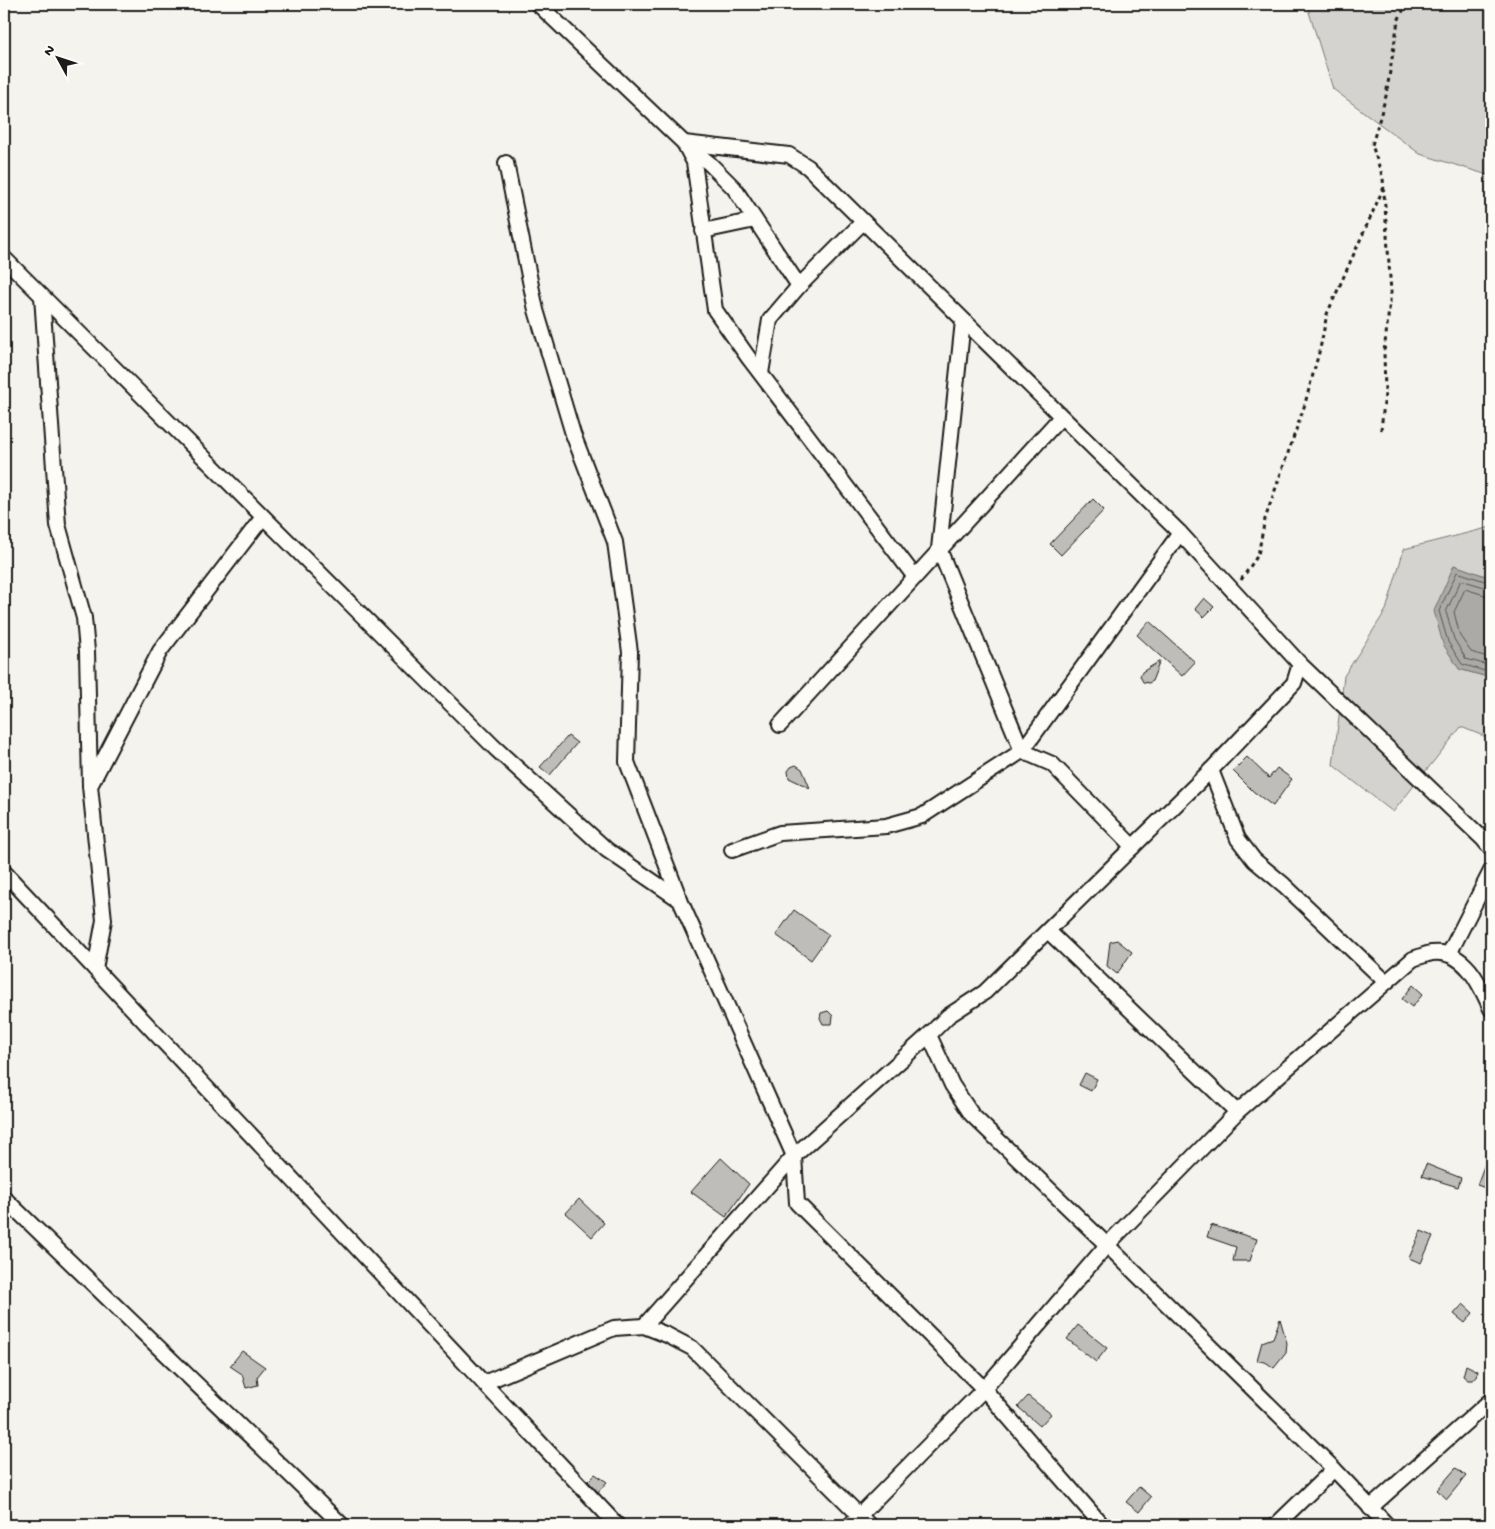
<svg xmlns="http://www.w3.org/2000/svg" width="1495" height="1529" viewBox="0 0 1495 1529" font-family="'Gochi Hand',sans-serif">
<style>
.green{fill:#d4d3cf;stroke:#787876}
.water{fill:#abaaa6;stroke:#72716f}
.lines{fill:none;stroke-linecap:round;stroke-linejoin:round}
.shore{stroke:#555553;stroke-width:1}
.building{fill:#bebdba;stroke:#1c1c1c}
.street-casing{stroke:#1c1c1c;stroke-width:18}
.path{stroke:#1c1c1c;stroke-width:3;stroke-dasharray:4 4;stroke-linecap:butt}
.street{stroke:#fdfcf7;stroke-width:14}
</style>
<rect width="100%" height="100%" fill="#f4f3ee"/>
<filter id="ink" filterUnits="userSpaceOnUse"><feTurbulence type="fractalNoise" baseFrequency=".02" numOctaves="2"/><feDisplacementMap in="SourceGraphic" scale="10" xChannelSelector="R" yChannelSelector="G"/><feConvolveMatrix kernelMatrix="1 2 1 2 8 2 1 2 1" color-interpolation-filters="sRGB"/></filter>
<g filter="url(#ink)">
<g class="green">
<path d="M1309,4H1491V176L1420,154L1333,89L1309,12Z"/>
<path d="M1491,527V578L1454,565L1459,669L1491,678V739L1461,727L1393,812L1333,765L1344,676L1386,610L1404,549Z"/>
</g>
<path class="water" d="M1454,565L1491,578V678L1459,669L1443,644L1434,611Z"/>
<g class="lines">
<g class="shore">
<path d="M1491,583L1457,572L1439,611L1448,642L1462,664L1491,673"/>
<path d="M1491,589L1461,580L1446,612L1454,639L1466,659L1491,666"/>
<path d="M1491,597L1465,589L1454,612L1460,636L1471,652L1491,658"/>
</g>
</g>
<g class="building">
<path d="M1093,499L1104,510L1061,555L1050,544Z"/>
<path d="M1204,598L1214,607L1204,617L1195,609Z"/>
<path d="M1149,621L1195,662L1182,676L1137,635Z"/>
<path d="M1160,661L1152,681L1149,683L1143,682L1140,676L1142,672Z"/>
<path d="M568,736L577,743L550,775L540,767Z"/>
<path d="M1247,757L1269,778L1277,768L1292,779L1273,806L1254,792L1233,771Z"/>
<path d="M796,765L802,769L810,788L789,778L788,771L791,767Z"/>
<path d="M794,910L829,935L811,960L776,935Z"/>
<path d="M1117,940L1132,952L1117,974L1107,966L1110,942Z"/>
<path d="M1413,985L1423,994L1412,1007L1402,999Z"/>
<path d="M828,1011L833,1016L832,1024H823L820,1018L821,1013Z"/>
<path d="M1085,1073L1097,1079L1091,1091L1079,1085Z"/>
<path d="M1490,1150H1491V1190L1477,1185Z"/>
<path d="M721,1158L749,1184L726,1217L691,1192Z"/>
<path d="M1426,1164L1461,1178L1458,1187L1422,1176Z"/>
<path d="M579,1199L604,1223L592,1237L566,1213Z"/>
<path d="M1211,1225L1257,1239L1250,1261H1233L1236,1247L1207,1237Z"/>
<path d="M1421,1231L1433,1236L1421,1263L1409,1258Z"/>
<path d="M1463,1304L1473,1313L1465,1323L1454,1314Z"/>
<path d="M1280,1319L1287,1343L1286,1353L1274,1368L1267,1363L1257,1360L1262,1342L1273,1338Z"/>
<path d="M1078,1325L1107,1348L1096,1362L1067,1339Z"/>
<path d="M242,1351L265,1367L257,1377L258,1385L246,1388L242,1374L230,1366Z"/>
<path d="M1466,1365L1478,1371L1475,1378L1472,1380H1468L1463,1376Z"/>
<path d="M1028,1396L1051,1414L1040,1426L1018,1407Z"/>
<path d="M1456,1468L1466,1476L1447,1499L1437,1490Z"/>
<path d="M595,1474L607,1482L598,1492L588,1481Z"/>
<path d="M1139,1487L1151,1497L1139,1512L1126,1502Z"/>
</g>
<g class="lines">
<defs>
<g id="street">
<path d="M538,4L684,143L709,163L734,188L799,286"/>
<path d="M684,143L789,155L808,167L1180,533L1300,664L1483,839L1491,849"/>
<path d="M684,143L694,162L715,310L748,357L915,577"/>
<path d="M506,163L536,310L573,434L615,542L630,652L627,762L680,900"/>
<path d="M703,231L755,220"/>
<path d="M4,258L495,748L607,850L680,900L794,1156L797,1203L984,1389L1102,1525"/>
<path d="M42,296L58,525L84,618L87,651L90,785"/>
<path d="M963,321L939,549L1022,751L1052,764L1133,847"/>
<path d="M761,373L770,320L799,286L863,222"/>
<path d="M1300,664L1294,683L1211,770L985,992L948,1016L929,1035L952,1085L972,1115L1107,1245L1334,1469L1387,1525"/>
<path d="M780,725C874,623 967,519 1061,417"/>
<path d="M1211,770L1238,839L1254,860L1284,885L1386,982"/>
<path d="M732,850L780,833L886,826L922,816L1022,751L1180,533"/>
<path d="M4,872L617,1525"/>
<path d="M1048,931L1237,1112"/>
<path d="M1449,954L1491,871"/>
<path d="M95,969L104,920L90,786L160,651L263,517"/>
<path d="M4,1198L342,1525"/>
<path d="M644,1326L794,1156L929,1035"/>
<path d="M484,1383L614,1328L644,1326L667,1335L692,1348L869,1525"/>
<path d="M1370,1508L1491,1400"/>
<path d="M850,1525L984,1389L1107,1245L1237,1112L1413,959C1419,957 1426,954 1432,953C1465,949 1480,984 1491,1009"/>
<path d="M1276,1525L1334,1469"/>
</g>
</defs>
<use href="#street" class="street-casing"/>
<g class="path">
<path d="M1381,430L1385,394L1384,352L1391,292L1383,178L1372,145L1386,96L1398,21L1406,4"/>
<path d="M1241,580L1258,555L1265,519L1304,407L1320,349L1327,314L1383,189"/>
</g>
<use href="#street" class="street"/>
</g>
</g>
<rect width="1495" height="1529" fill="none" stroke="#fdfcf7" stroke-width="20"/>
<rect x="10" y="10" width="1475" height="1509" fill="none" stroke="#1c1c1c" stroke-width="2" filter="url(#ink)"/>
<g transform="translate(58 58) rotate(310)" stroke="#fdfcf7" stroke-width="4" paint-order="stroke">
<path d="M0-4L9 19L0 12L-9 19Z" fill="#1c1c1c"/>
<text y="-8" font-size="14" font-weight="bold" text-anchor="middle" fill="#1c1c1c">N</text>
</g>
</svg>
